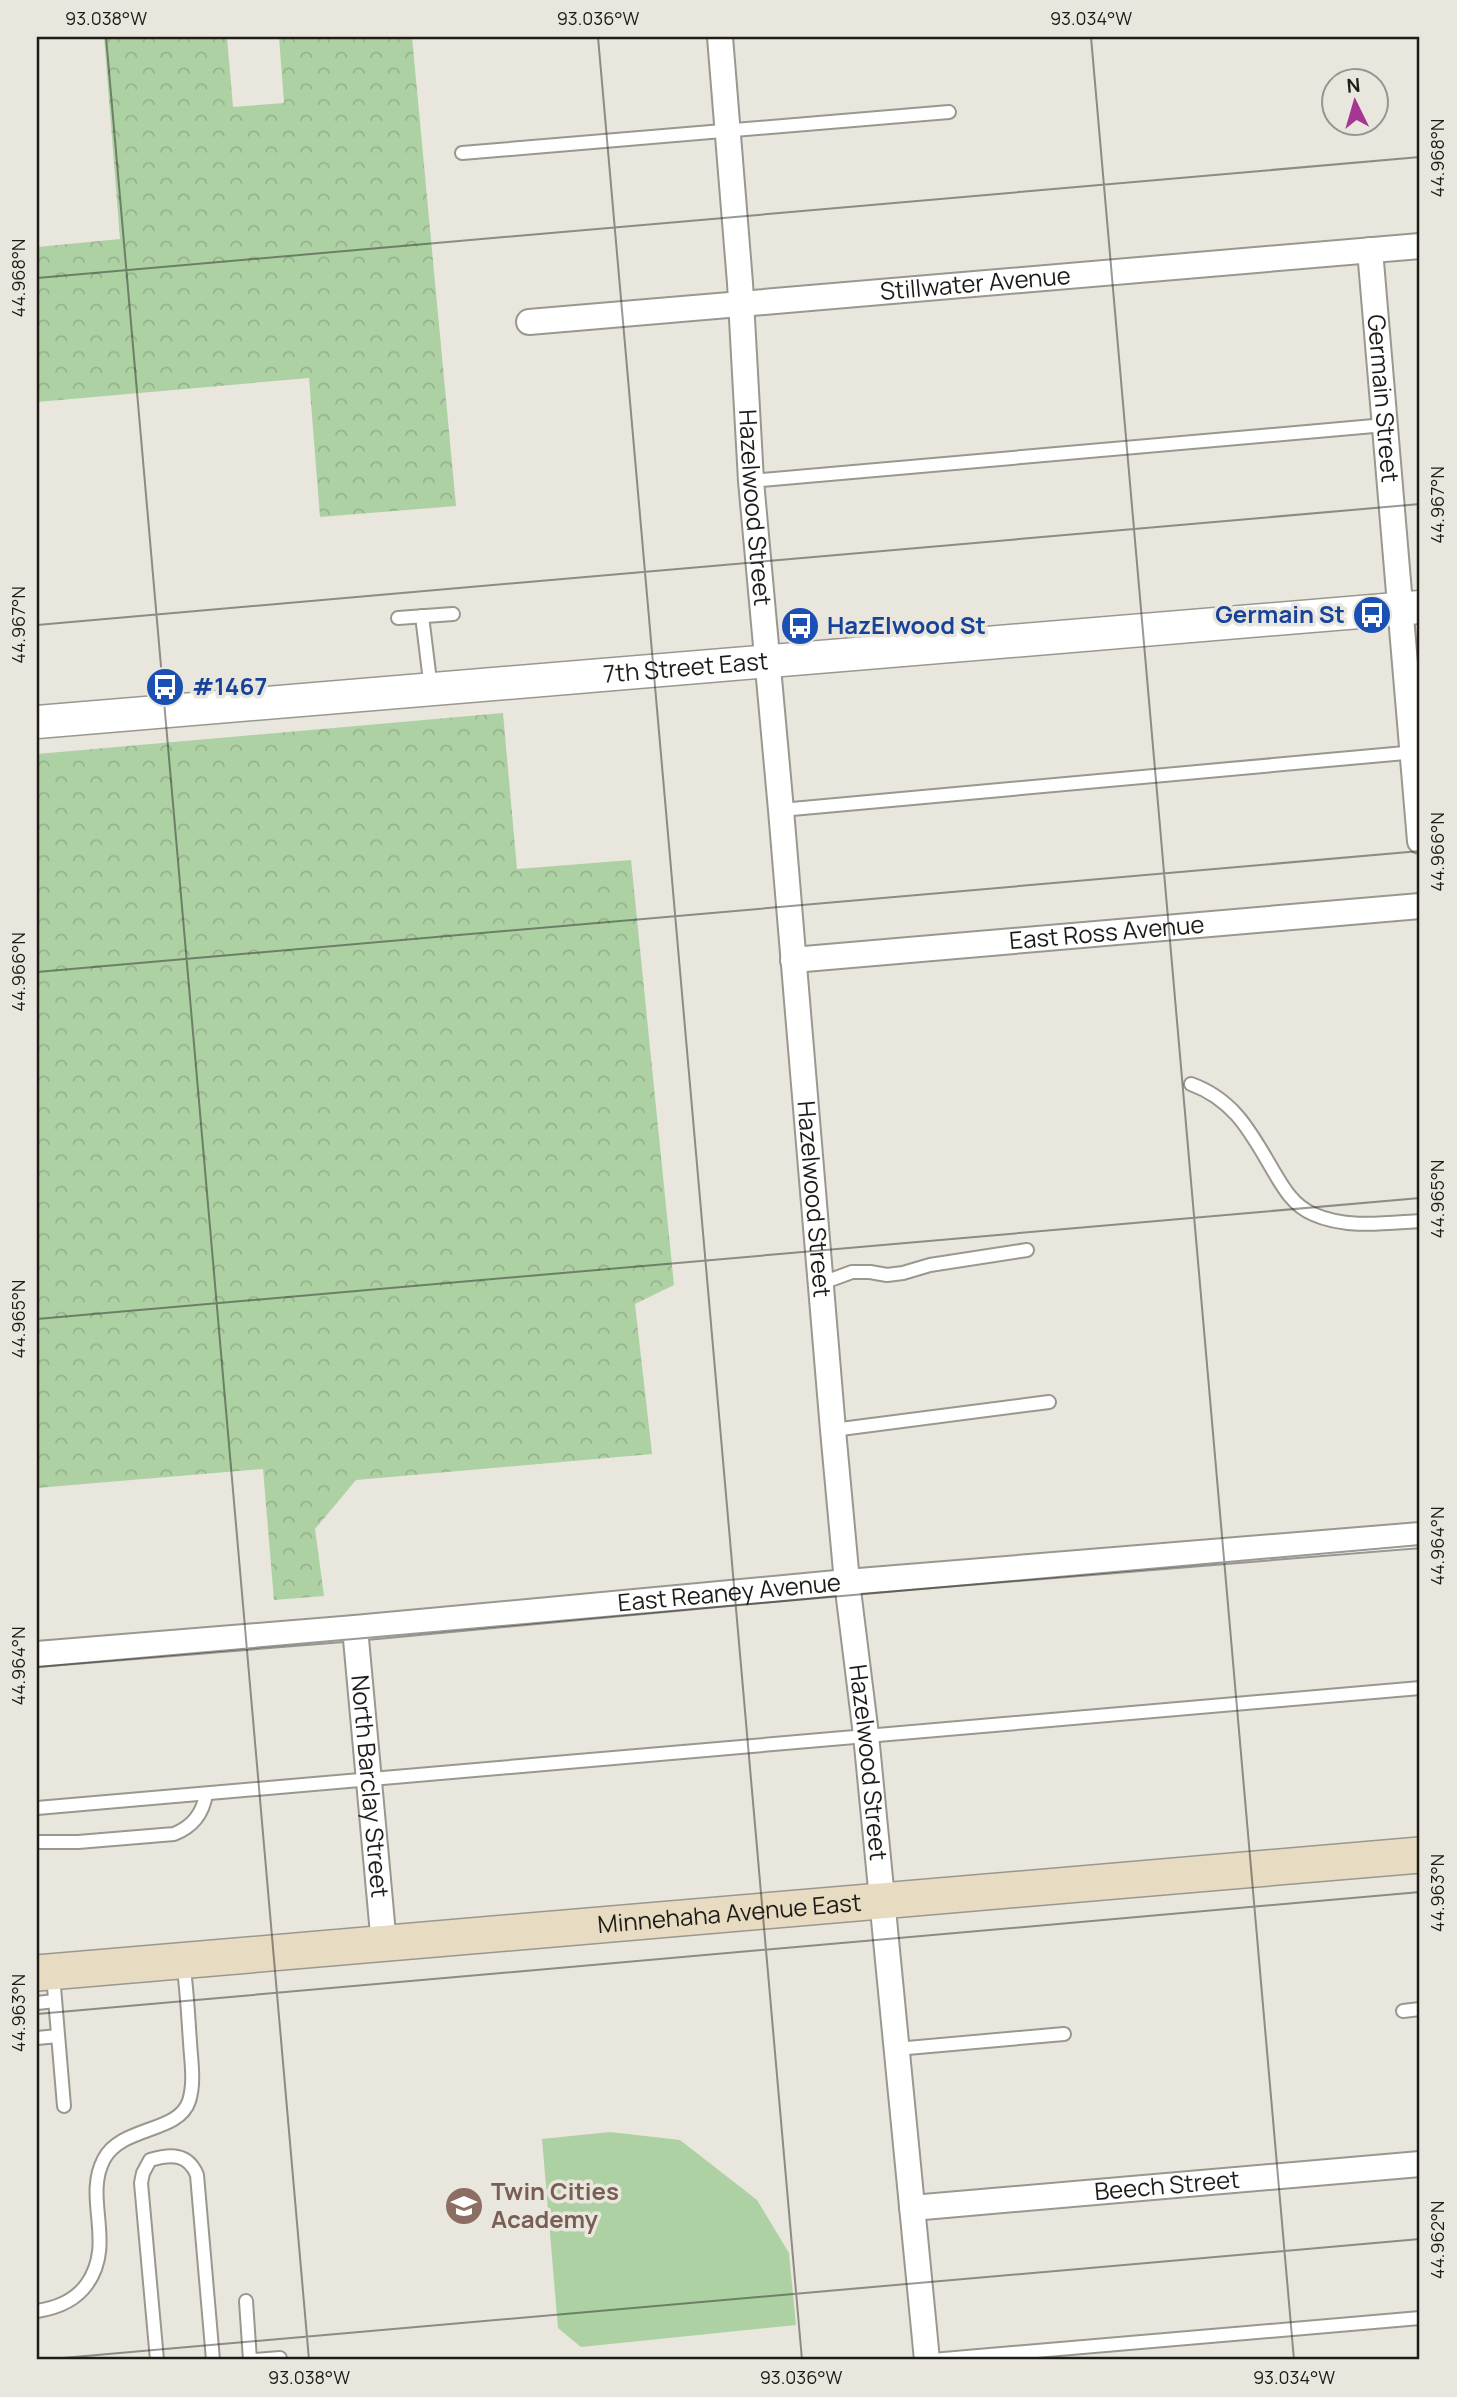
<svg xmlns="http://www.w3.org/2000/svg" width="1457" height="2397" viewBox="0 0 1457 2397" font-family="Manrope,sans-serif">
<style>
.green{fill:#aed1a4}
.forest{fill:url(#forest-crowns)}
.lines{fill:none;stroke-linecap:round;stroke-linejoin:round}
.service-casing{stroke:#9a978f;stroke-width:16}
.minor-casing{stroke:#9a978f;stroke-width:28}
.tertiary-casing{stroke:#9a978f;stroke-width:35}
.secondary-casing{stroke:#9a978f;stroke-width:38}
.service{stroke:#fff;stroke-width:12}
.minor{stroke:#fff;stroke-width:24}
.tertiary{stroke:#fff;stroke-width:32}
.secondary{stroke:#e7dbc1;stroke-width:35}
.ticks{fill:none;stroke:#1d1c19;stroke-width:2;stroke-opacity:0.45}
.labels{text-anchor:middle;stroke-width:7;stroke-linejoin:round;paint-order:stroke}
.street-label{font-size:24px;fill:#1d1c19;stroke:#e9e6dd}
.transit-label{font-size:24px;font-weight:bold;fill:#164399;stroke:#e9e6dd;text-anchor:start}
.education-label{font-size:24px;font-weight:bold;fill:#785e54;stroke:#e9e6dd;text-anchor:start}
.neatline{fill:none;stroke:#1d1c19;stroke-width:2.5}
.ticks-label{font-size:18px;text-anchor:middle;fill:#1d1c19}
</style>
<defs>
<pattern id="forest-crowns" width="20" height="18" patternUnits="userSpaceOnUse" patternTransform="scale(1.75)"><rect width="20" height="18" fill="#aed1a4"/><path d="M2 6a3 3 0 1 1 6 0M12 15a3 3 0 1 1 6 0" fill="none" stroke="#95b38d"/></pattern>
</defs>
<rect width="100%" height="100%" fill="#e9e6dd"/>
<path class="green" d="M610,2132L680,2140L757,2200L789,2253L796,2325L581,2347L558,2328L542,2139Z"/>
<g class="forest">
<path d="M104,37H227L233,107L284,103L279,37H412L456,506L320,517L309,378L37,402V247L120,239Z"/>
<path d="M503,713L517,869L631,860L674,1285L635,1304L652,1454L356,1480L315,1529L324,1596L274,1600L263,1469L37,1488V754Z"/>
</g>
<g class="lines">
<defs>
<g id="service">
<path d="M462,153L949,112"/>
<path d="M751,481L1385,425"/>
<path d="M422,616L431,689"/>
<path d="M398,618L453,614"/>
<path d="M781,810L1416,752"/>
<path d="M1191,1084C1235,1100 1251,1133 1274,1172C1284,1189 1294,1206 1313,1214C1346,1229 1386,1223 1420,1221"/>
<path d="M822,1283L852,1272H870L887,1275L903,1273L930,1265L1027,1250"/>
<path d="M833,1430L1049,1402"/>
<path d="M37,1808L1420,1688"/>
<path d="M37,1842H78L174,1834C192,1827 203,1813 206,1794"/>
<path d="M53,1975L64,2106"/>
<path d="M37,2003L55,2001"/>
<path d="M1403,2011L1420,2009"/>
<path d="M37,2038L58,2036"/>
<path d="M896,2049L1064,2034"/>
<path d="M246,2301L250,2360"/>
<path d="M37,2311C57,2308 75,2301 87,2284C116,2243 83,2198 104,2159C121,2126 179,2133 189,2101C195,2082 191,2061 190,2042C188,2015 187,1989 183,1962"/>
<path d="M157,2360L141,2183L143,2173L150,2160C171,2154 188,2153 197,2175L213,2360"/>
<path d="M255,2360L280,2358"/>
<path d="M932,2360L1420,2318"/>
</g>
<g id="minor">
<path id="s1" d="M720,37L740,283L751,481L781,810L833,1430L847,1582L866,1735L927,2360"/>
<path id="s2" d="M1370,250L1420,841"/>
<path id="s3" d="M529,322L1420,246"/>
<path id="s4" d="M793,960L1420,906"/>
<path id="s5" d="M355,1628L384,1945"/>
<path id="s6" d="M37,1654L355,1628L847,1582L1420,1535"/>
<path id="s7" d="M912,2208L1420,2164"/>
</g>
<g id="tertiary">
<path id="s8" d="M37,722L1420,607"/>
</g>
<g id="secondary">
<path id="s9" d="M37,1973L1420,1855"/>
</g>
</defs>
<use href="#service" class="service-casing"/>
<use href="#minor" class="minor-casing"/>
<use href="#tertiary" class="tertiary-casing"/>
<use href="#secondary" class="secondary-casing"/>
<use href="#service" class="service"/>
<use href="#minor" class="minor"/>
<use href="#tertiary" class="tertiary"/>
<use href="#secondary" class="secondary"/>
</g>
<path class="ticks" d="M106,37L309,2360M598,37L802,2360M1091,37L1294,2360M37,278L1420,157M37,625L1420,504M37,972L1420,851M37,1319L1420,1198M37,1667L1420,1545M37,2014L1420,1892M40,2360L1420,2239"/>
<defs>
<symbol id="bus-disc" viewBox="-11 -11 22 22"><circle r="9.5" fill="#1a4fb4" stroke="#e9e6dd"/><path d="M-5-6H5V4H4V6H2V4H-2V6H-4V4H-5ZM-3.5-4V0h7V-4ZM-3.5 1.2v1.5H-2V1.2ZM2 1.2v1.5H3.5V1.2Z" fill="#fff"/></symbol>
<symbol id="school-disc" viewBox="-11 -11 22 22"><circle r="9.5" fill="#8d6e63" stroke="#e9e6dd"/><path d="M0-5L7-2L0 1L-7-2ZM-4 1L0 2.5L4 1V4Q0 6-4 4Z" fill="#fff"/></symbol>
</defs>
<g fill-rule="evenodd">
<use href="#bus-disc" x="1350" y="593" width="44" height="44"/>
<use href="#bus-disc" x="778" y="604" width="44" height="44"/>
<use href="#bus-disc" x="143" y="665" width="44" height="44"/>
<use href="#school-disc" x="442" y="2184" width="44" height="44"/>
</g>
<g class="labels">
<g class="street-label">
<text dy="8" stroke="none"><textPath href="#s3" startOffset="448">Stillwater Avenue</textPath></text>
<text dy="8" stroke="none"><textPath href="#s2" startOffset="149">Germain Street</textPath></text>
<text dy="8" stroke="none"><textPath href="#s1" startOffset="472">Hazelwood Street</textPath></text>
<text dy="8" stroke="none"><textPath href="#s8" startOffset="651">7th Street East</textPath></text>
<text dy="8" stroke="none"><textPath href="#s4" startOffset="315">East Ross Avenue</textPath></text>
<text dy="8" stroke="none"><textPath href="#s1" startOffset="1166">Hazelwood Street</textPath></text>
<text dy="8" stroke="none"><textPath href="#s6" startOffset="695">East Reaney Avenue</textPath></text>
<text dy="8" stroke="none"><textPath href="#s1" startOffset="1732">Hazelwood Street</textPath></text>
<text dy="8" stroke="none"><textPath href="#s5" startOffset="159">North Barclay Street</textPath></text>
<text dy="8" stroke="none"><textPath href="#s9" startOffset="695">Minnehaha Avenue East</textPath></text>
<text dy="8" stroke="none"><textPath href="#s7" startOffset="256">Beech Street</textPath></text>
</g>
<g class="transit-label">
<text x="1345" y="623" text-anchor="end">Germain St</text>
<text x="827" y="634">HazElwood St</text>
<text x="192" y="695">#1467</text>
</g>
<g class="education-label">
<text x="491" y="2200">Twin Cities<tspan x="491" dy="28">Academy</tspan></text>
</g>
</g>
<rect width="1457" height="2397" fill="none" stroke="#e9e6dd" stroke-width="77"/>
<g transform="translate(1355 102) rotate(355)"><circle r="33" fill="#e9e6dd" stroke="#97958f" stroke-width="2"/>
<path d="M0-5L12 26L0 18L-12 26Z" fill="#a63693"/>
<text y="-10" font-size="19" font-weight="bold" text-anchor="middle" fill="#1d1c19">N</text>
</g>
<rect x="38" y="38" width="1380" height="2320" class="neatline"/>
<g class="ticks-label">
<text x="106" y="25">93.038°W</text>
<text x="598" y="25">93.036°W</text>
<text x="1091" y="25">93.034°W</text>
<text transform="translate(1438 158) rotate(-90)" y="6">44.968°N</text>
<text transform="translate(19 278) rotate(-90)" y="6">44.968°N</text>
<text transform="translate(1438 505) rotate(-90)" y="6">44.967°N</text>
<text transform="translate(19 625) rotate(-90)" y="6">44.967°N</text>
<text transform="translate(1438 852) rotate(-90)" y="6">44.966°N</text>
<text transform="translate(19 972) rotate(-90)" y="6">44.966°N</text>
<text transform="translate(1438 1199) rotate(-90)" y="6">44.965°N</text>
<text transform="translate(19 1319) rotate(-90)" y="6">44.965°N</text>
<text transform="translate(1438 1546) rotate(-90)" y="6">44.964°N</text>
<text transform="translate(19 1666) rotate(-90)" y="6">44.964°N</text>
<text transform="translate(1438 1893) rotate(-90)" y="6">44.963°N</text>
<text transform="translate(19 2013) rotate(-90)" y="6">44.963°N</text>
<text transform="translate(1438 2240) rotate(-90)" y="6">44.962°N</text>
<text x="309" y="2384">93.038°W</text>
<text x="801" y="2384">93.036°W</text>
<text x="1294" y="2384">93.034°W</text>
</g>
</svg>
